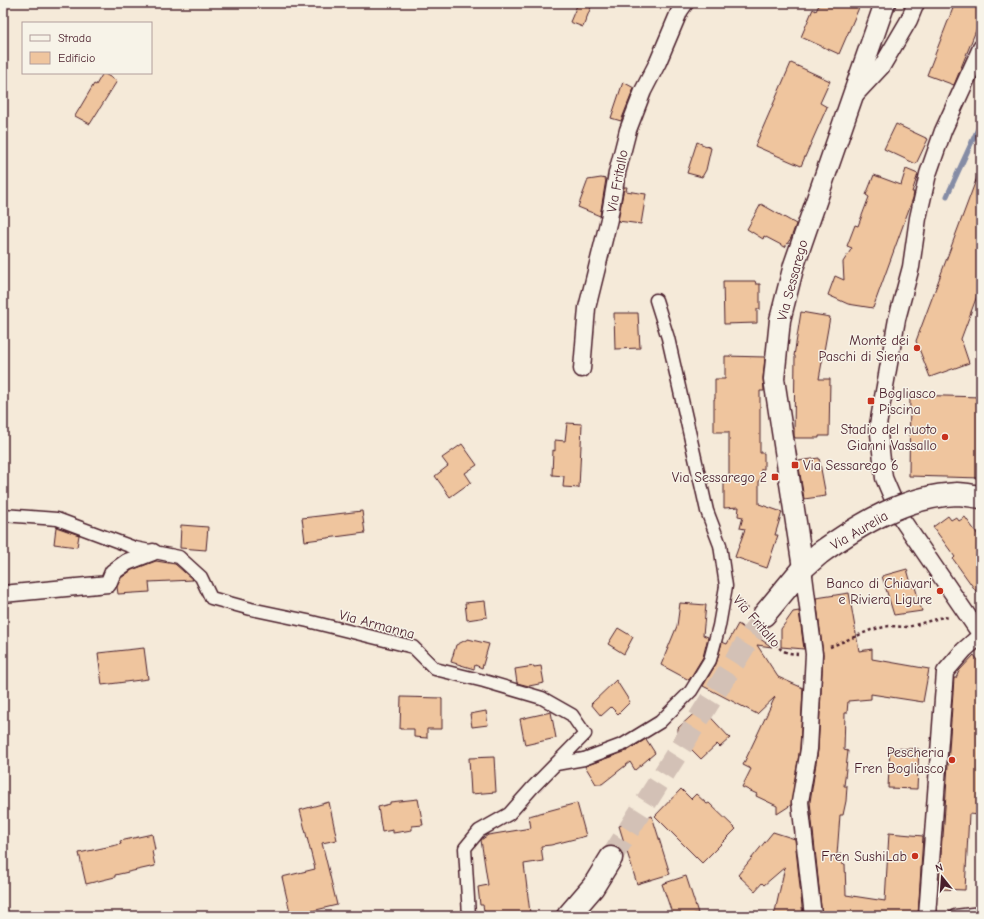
<svg xmlns="http://www.w3.org/2000/svg" width="984" height="919" viewBox="0 0 984 919" font-family="'Comic Neue',sans-serif">
<style>
.lines{fill:none;stroke-linecap:round;stroke-linejoin:round}
.stream{stroke:#858ca5;stroke-width:5}
.building{fill:#efc59e;stroke:#4a1f2b}
.primary-tunnel{stroke:#d3c1b6;stroke-width:22;stroke-dasharray:22 11;stroke-linecap:butt}
.pedestrian-casing{stroke:#4a1f2b;stroke-width:15}
.minor-casing{stroke:#4a1f2b;stroke-width:19}
.tertiary-casing{stroke:#4a1f2b;stroke-width:23}
.primary-casing{stroke:#4a1f2b;stroke-width:25}
.path{stroke:#4a1f2b;stroke-width:2.5;stroke-dasharray:3 3;stroke-linecap:butt}
.pedestrian{stroke:#f7f3e8;stroke-width:12}
.minor{stroke:#f7f3e8;stroke-width:16}
.tertiary{stroke:#f7f3e8;stroke-width:20}
.primary{stroke:#f7f3e8;stroke-width:22}
.primary-bridge-casing{stroke:#4a1f2b;stroke-width:25;stroke-linecap:butt}
.primary-bridge{stroke:#f7f3e8;stroke-width:22}
.poi-dot{fill:#c8321e;stroke:#f7f3e8;stroke-width:1.5}
.labels{text-anchor:middle;stroke-width:3;stroke-linejoin:round;paint-order:stroke}
.street-label{font-size:14px;fill:#4a1f2b;stroke:#f7f3e8}
.poi-label{font-size:14px;fill:#4a1f2b;stroke:#f7f3e8;text-anchor:end}
</style>
<rect width="100%" height="100%" fill="#f5ead9"/>
<filter id="ink" filterUnits="userSpaceOnUse"><feTurbulence type="fractalNoise" baseFrequency=".025" numOctaves="2"/><feDisplacementMap in="SourceGraphic" scale="8" xChannelSelector="R" yChannelSelector="G"/><feConvolveMatrix kernelMatrix="1 2 1 2 8 2 1 2 1" color-interpolation-filters="sRGB"/></filter>
<g filter="url(#ink)">
<g class="lines">
<path class="stream" d="M947,196L981,122"/>
</g>
<g class="building">
<path d="M578,3L591,7L583,27L570,22Z"/>
<path d="M820,3H861L839,54L801,37L813,9L816,11Z"/>
<path d="M955,3H981V18L954,85L927,75Z"/>
<path d="M791,63L830,81L820,103L827,107L801,166L755,146Z"/>
<path d="M103,73L117,81L90,124L75,116L94,84L96,85Z"/>
<path d="M623,82L634,88L621,121L611,118Z"/>
<path d="M896,124L928,139L916,164L884,149Z"/>
<path d="M697,142L711,148L706,170L702,177L687,173Z"/>
<path d="M906,169L918,174L912,192H914L913,198L873,308L848,304L828,295L835,276L844,280L843,262L852,248L847,246L855,225L858,226L869,197L866,195L874,175L901,185Z"/>
<path d="M979,172H981V285L961,339L969,363L930,377L916,341Z"/>
<path d="M601,178L606,179L600,216L578,207L588,180Z"/>
<path d="M624,187H627L626,191L646,194L641,224L618,221Z"/>
<path d="M761,204L796,224L791,238L785,247L764,236L763,239L747,229Z"/>
<path d="M723,281H755L756,284H760V309H757V323L724,324Z"/>
<path d="M801,312L830,317L819,379H830L829,436H819V438H795L794,436L795,356H794Z"/>
<path d="M614,313H638L640,348L615,349Z"/>
<path d="M725,356L765,357L763,378L764,391H760V453H764V469H761V480H759V504L782,512L775,535H778L767,568L735,557L745,529L740,528L743,517L738,516L739,507L724,508V481H726V476H729V432H714V399H715V379H725Z"/>
<path d="M910,395L981,397V478L909,476Z"/>
<path d="M567,423L582,424L579,488L563,487L564,476L552,475L553,450L555,451V440L565,441Z"/>
<path d="M462,444L477,465L465,473L471,482L450,497L435,476L448,466L442,458Z"/>
<path d="M819,458L826,496L804,499L798,461Z"/>
<path d="M362,511L365,533L305,541L302,518Z"/>
<path d="M948,516L951,520L956,517L959,521L965,517L981,539V598L953,559L955,557L933,527Z"/>
<path d="M181,525L208,527L206,550L180,548Z"/>
<path d="M56,527L79,535L77,547L54,544Z"/>
<path d="M156,561L175,564L193,580L149,582L150,592L118,594L117,587L121,578L132,570Z"/>
<path d="M907,569L912,587H915L922,611L894,615L882,576Z"/>
<path d="M849,593L859,651L872,649V659L929,669L923,702L871,694V699L848,701L847,713H845L844,750L848,751L844,786H847L846,801L843,815H840L837,855L841,854L842,865L845,864L846,895L885,901L889,833L923,836L918,916L863,914V916H822L810,802L818,750L823,654L816,598Z"/>
<path d="M485,601L487,617L467,620L465,603Z"/>
<path d="M680,603L706,605L703,635L708,637L703,657L689,680L661,665L677,626Z"/>
<path d="M799,611L804,649L781,647V629L793,612Z"/>
<path d="M738,624L772,647L757,645L778,677L803,688L800,748L791,805L777,814V806L756,796L757,794L742,787L751,769L743,765L775,697L757,714L703,686L716,664L722,642L727,644Z"/>
<path d="M618,628L633,637L624,654L608,644Z"/>
<path d="M468,639L489,644L482,668L475,665L474,669L451,662L456,645Z"/>
<path d="M144,648L148,679L102,685L98,653Z"/>
<path d="M974,655L981,664V776L979,815L969,814L965,890L939,889L942,837H943L954,678H956L959,671Z"/>
<path d="M534,666V667L541,666L544,683L529,686L517,683L515,669Z"/>
<path d="M616,680L630,702L618,714L611,707L601,716L591,704Z"/>
<path d="M401,697L442,698V729H427V738L414,737V729H400Z"/>
<path d="M701,707L730,738L720,747L717,744L701,759L691,749L692,748L678,733V728Z"/>
<path d="M486,711L488,725L472,727L470,714Z"/>
<path d="M551,712L556,738L525,745L520,719Z"/>
<path d="M646,739L655,753L635,770L630,762L602,784H596L585,766L627,751Z"/>
<path d="M890,748L919,749L917,789L888,788Z"/>
<path d="M494,757L496,792L471,794L469,758Z"/>
<path d="M681,789L691,799L696,794L707,804L709,803L736,829L702,863L655,816Z"/>
<path d="M418,799L423,825L412,826V830L393,833V830L382,832L378,807L390,804V802Z"/>
<path d="M329,802L337,840L322,843L337,905L291,916L282,877L315,869L300,810Z"/>
<path d="M577,803L586,836L551,845L541,846L543,861L524,864L530,913L506,916H485L483,905H480L478,887L488,885L481,840L488,835L531,828L529,816Z"/>
<path d="M652,816L670,874L637,884L619,826Z"/>
<path d="M773,832L795,839L803,916H774L785,867L764,885L762,883L755,891L738,875Z"/>
<path d="M152,834L155,850L152,851L155,866L115,875V877L86,884L79,853L121,844L120,841Z"/>
<path d="M686,876L698,913L688,916H673L662,884Z"/>
</g>
<g class="lines">
<path class="primary-tunnel" d="M611,858L764,615"/>
<defs>
<g id="pedestrian">
<path d="M3,515L57,519L135,548L179,557L201,577L211,598L251,609L308,621L413,647L435,669L484,681L542,698L572,715L585,734L533,787L509,814L479,831L465,848L469,916"/>
<path d="M556,764L584,759L624,744L660,722L691,691L710,660L719,626L726,586L720,545L707,511L668,338L656,300"/>
<path d="M955,916L981,913"/>
</g>
<g id="minor">
<path d="M981,48L943,131L928,174L918,218L911,267L897,319L878,425L884,478L901,518L981,635"/>
<path d="M854,96L882,66L909,20L916,3"/>
<path d="M582,369L587,308L609,219L617,173L628,130L643,91L658,62L680,10L685,3"/>
<path d="M803,568L814,654L809,749L800,802L813,916"/>
<path d="M3,594L108,584L113,572L127,562L153,552"/>
<path d="M927,916L945,672L964,650L981,635"/>
</g>
<path id="tertiary" d="M803,568L774,379L780,320L794,265L885,3"/>
<g id="primary">
<path d="M764,615L803,568L820,553"/>
<path d="M568,916L593,887L611,858"/>
</g>
</defs>
<use href="#pedestrian" class="pedestrian-casing"/>
<use href="#minor" class="minor-casing"/>
<use href="#tertiary" class="tertiary-casing"/>
<use href="#primary" class="primary-casing"/>
<g class="path">
<path d="M738,599L747,609"/>
<path d="M769,633C777,648 781,653 798,654"/>
<path d="M830,647L871,630L889,626L908,627L943,617L950,618"/>
</g>
<use href="#pedestrian" class="pedestrian"/>
<use href="#minor" class="minor"/>
<use href="#tertiary" class="tertiary"/>
<use href="#primary" class="primary"/>
<defs>
<path id="primary-bridge" d="M820,553C860,524 906,496 957,494C964,494 973,496 981,497"/>
</defs>
<use href="#primary-bridge" class="primary-bridge-casing"/>
<use href="#primary-bridge" class="primary-bridge"/>
</g>
</g>
<g class="poi-dot">
<circle cx="917" cy="348" r="4"/>
<rect x="867" y="397" width="8" height="8" rx="2"/>
<circle cx="945" cy="437" r="4"/>
<rect x="791" y="461" width="8" height="8" rx="2"/>
<rect x="771" y="473" width="8" height="8" rx="2"/>
<circle cx="940" cy="591" r="4"/>
<circle cx="952" cy="760" r="4"/>
<circle cx="915" cy="856" r="4"/>
</g>
<g class="labels">
<g class="street-label">
<text transform="translate(617 181) rotate(-79)" y="5">Via Fritallo</text>
<text transform="translate(792 280) rotate(-75)" y="5">Via Sessarego</text>
<text transform="translate(859 530) rotate(-30)" y="5">Via Aurelia</text>
<text transform="translate(757 621) rotate(49)" y="5">Via Fritallo</text>
<text transform="translate(377 624) rotate(15)" y="5">Via Armanna</text>
</g>
<g class="poi-label">
<text x="909" y="345">Monte dei<tspan x="909" dy="16">Paschi di Siena</tspan></text>
<text x="879" y="398" text-anchor="start">Bogliasco<tspan x="879" dy="16">Piscina</tspan></text>
<text x="937" y="434">Stadio del nuoto<tspan x="937" dy="16">Gianni Vassallo</tspan></text>
<text x="803" y="470" text-anchor="start">Via Sessarego 6</text>
<text x="767" y="482">Via Sessarego 2</text>
<text x="932" y="588">Banco di Chiavari<tspan x="932" dy="16">e Riviera Ligure</tspan></text>
<text x="944" y="757">Pescheria<tspan x="944" dy="16">Fren Bogliasco</tspan></text>
<text x="907" y="861">Fren SushiLab</text>
</g>
</g>
<rect width="984" height="919" fill="none" stroke="#f7f3e8" stroke-width="16"/>
<rect x="8" y="8" width="968" height="903" fill="none" stroke="#4a1f2b" stroke-width="1.5" filter="url(#ink)"/>
<rect x="22" y="22" width="130" height="52" fill="#f7f3e8" stroke="#b29e9c"/>
<rect x="30" y="35" width="20" height="6" fill="#f7f3e8" stroke="#b29e9c"/>
<text x="58" y="42" font-size="12" fill="#4a1f2b">Strada</text>
<rect x="30" y="52" width="20" height="12" fill="#efc59e" stroke="#b29e9c"/>
<text x="58" y="62" font-size="12" fill="#4a1f2b">Edificio</text>
<g transform="translate(942 877) rotate(343)" stroke="#f7f3e8" stroke-width="3" paint-order="stroke">
<path d="M0-3L7 15L0 10L-7 15Z" fill="#4a1f2b"/>
<text y="-6" font-size="11" font-weight="bold" text-anchor="middle" fill="#4a1f2b">N</text>
</g>
</svg>
